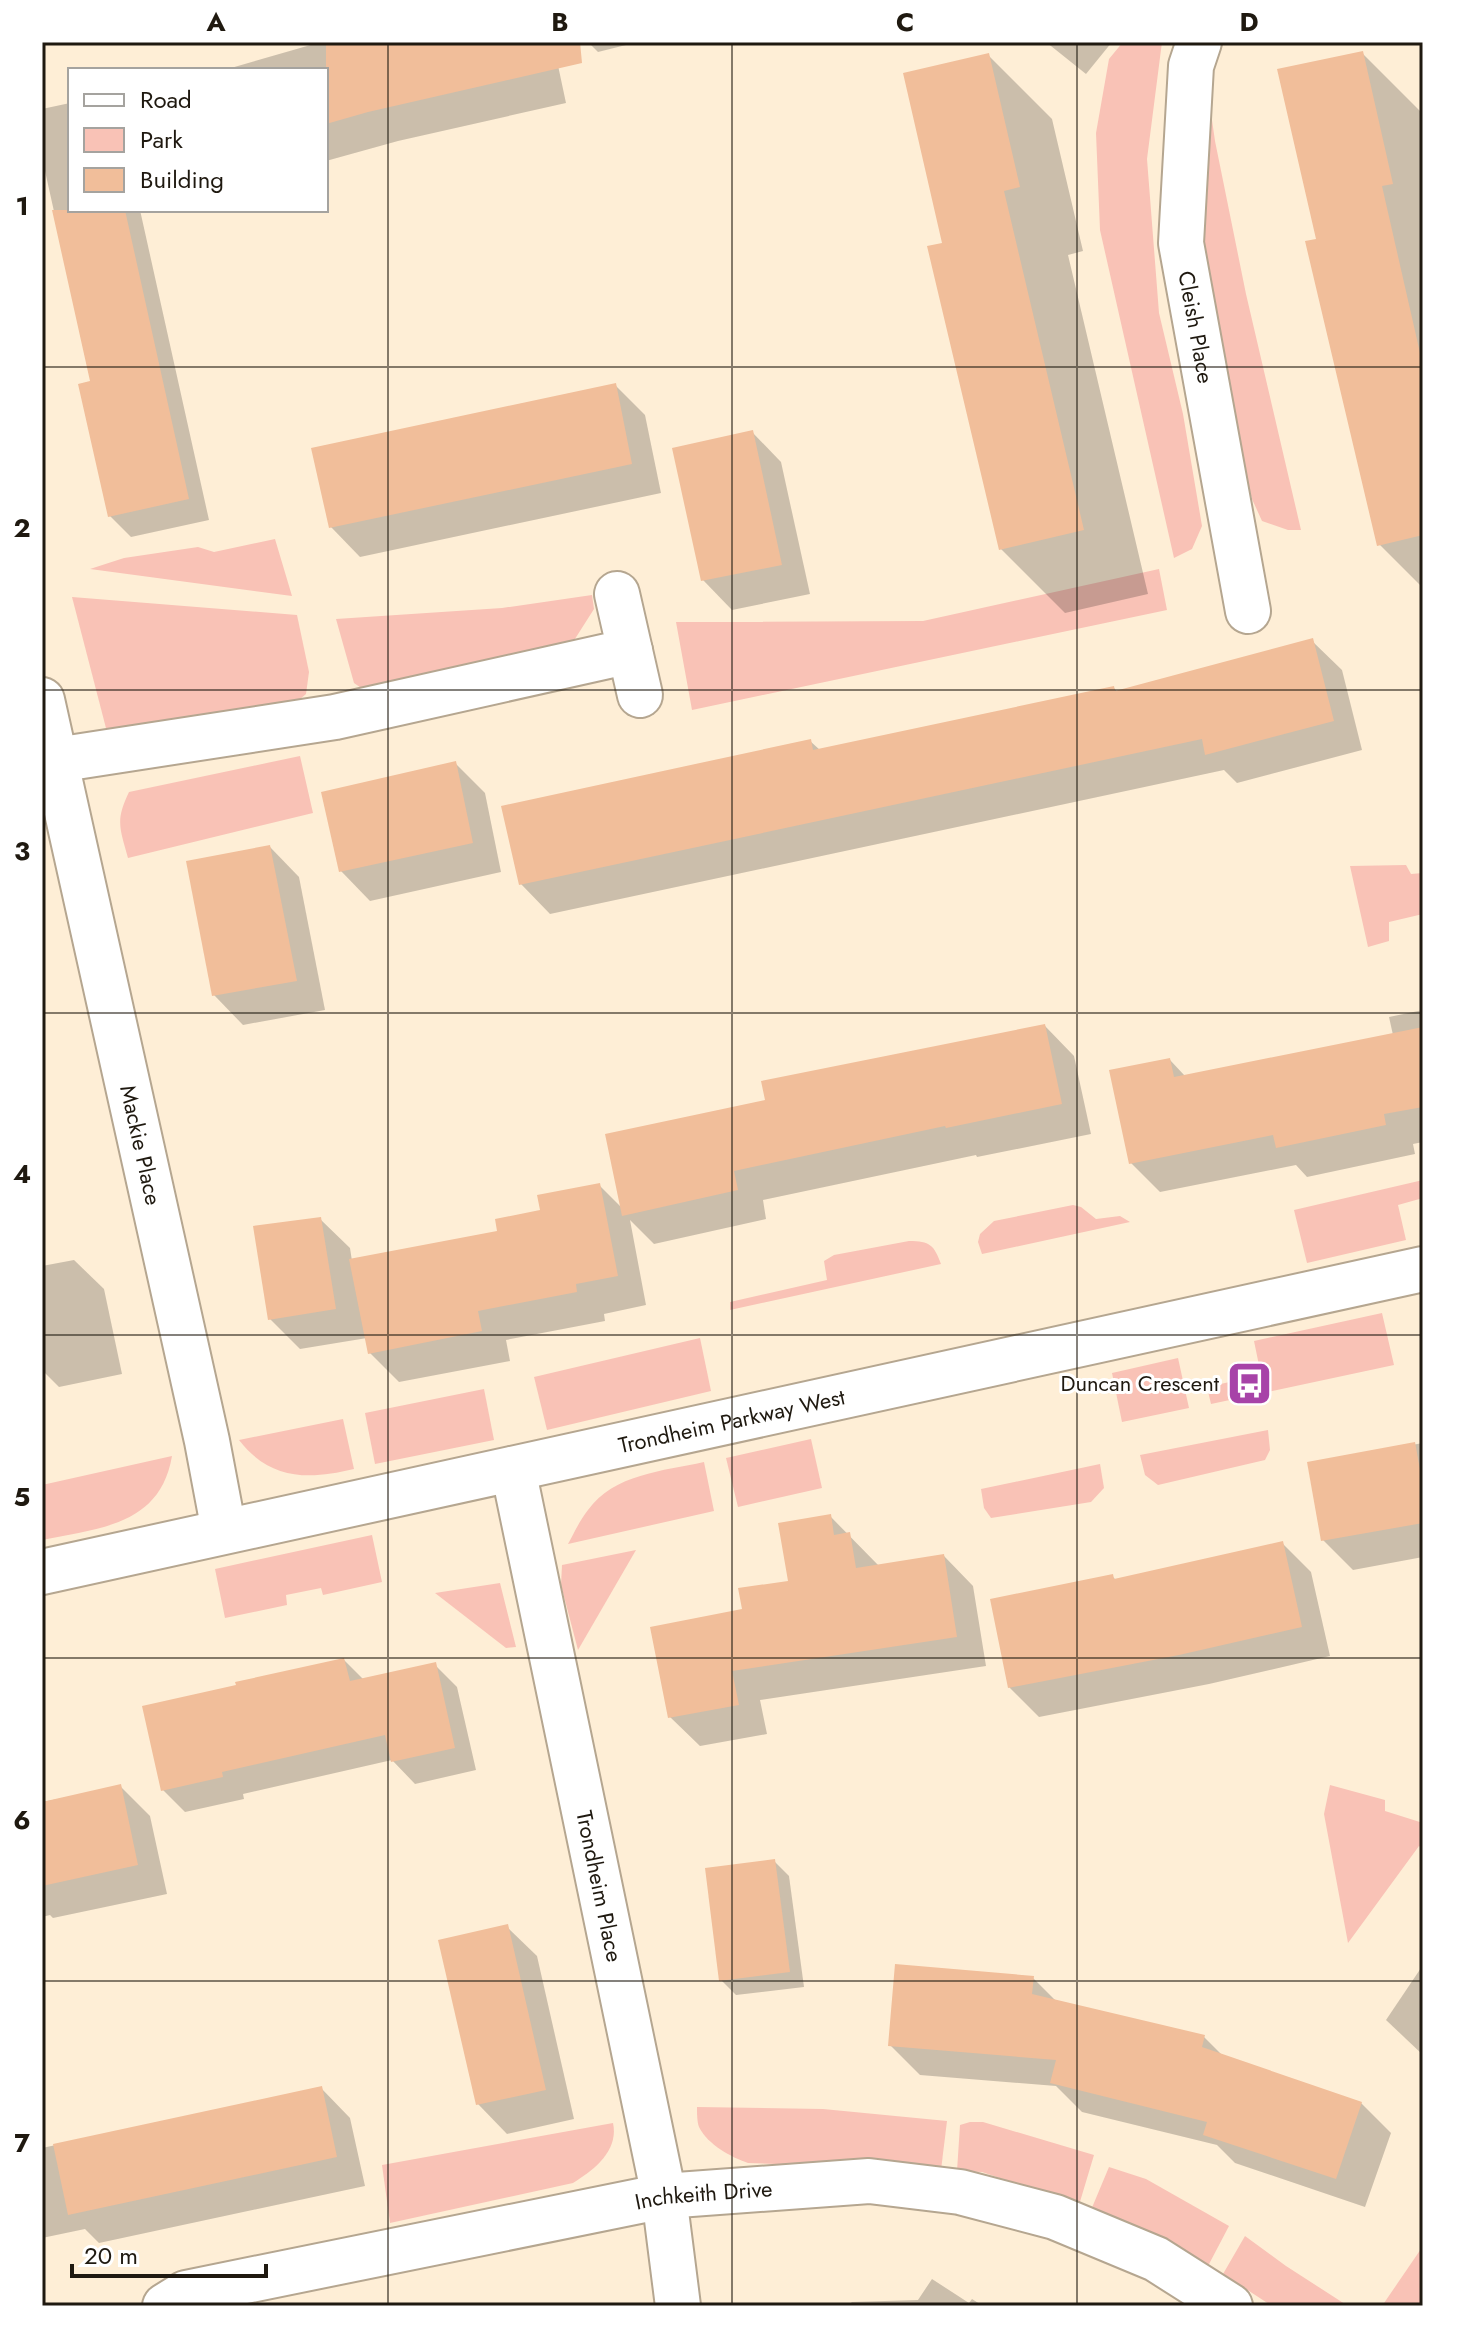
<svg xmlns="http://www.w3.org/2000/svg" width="1465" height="2348" viewBox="0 0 1465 2348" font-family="Jost,sans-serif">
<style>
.green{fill:#f9c2b6}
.shadow{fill:#0003}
.building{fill:#f1be9a}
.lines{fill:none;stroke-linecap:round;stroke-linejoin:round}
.minor-casing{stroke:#b5a690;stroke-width:48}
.minor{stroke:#fff;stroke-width:44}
.grid{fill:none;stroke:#1f1910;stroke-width:2;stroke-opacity:0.55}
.labels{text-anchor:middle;stroke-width:6;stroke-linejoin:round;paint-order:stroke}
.street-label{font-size:22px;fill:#1f1910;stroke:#fff}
.poi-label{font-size:22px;fill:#1f1910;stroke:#fff;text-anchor:end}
.neatline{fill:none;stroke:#1f1910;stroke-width:3}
.grid-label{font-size:26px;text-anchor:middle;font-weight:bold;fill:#1f1910}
</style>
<rect width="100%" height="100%" fill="#feeed6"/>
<g class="green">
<path d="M1123,42H1162L1147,159L1159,313L1183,414L1202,526L1192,549L1174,558L1100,230L1096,133L1109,59Z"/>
<path d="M1210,106L1215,141L1246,294L1301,530H1288L1262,521L1252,499L1241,458L1201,243Z"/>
<path d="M275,539L292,596L90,569L124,558L198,547L214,552Z"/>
<path d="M1159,569L1167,610L692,710L676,622L923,621Z"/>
<path d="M592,595L594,609L573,642L367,692L354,683L336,619L502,608Z"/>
<path d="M72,597L297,615L309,672L306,694L293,705L107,732Z"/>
<path d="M300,756L313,813L128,858C120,828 115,821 129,792Z"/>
<path d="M1406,865L1411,874L1423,873V914L1389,922V941L1368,947L1350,866Z"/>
<path d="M1423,1180V1198L1398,1205L1406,1240L1307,1263L1294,1210Z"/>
<path d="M1073,1205L1081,1207L1096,1219L1120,1216L1130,1222L982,1254L978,1242L980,1234L994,1221Z"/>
<path d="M909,1241C930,1241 934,1245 941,1264L730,1310V1302L827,1280L824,1261L834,1255Z"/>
<path d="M1382,1313L1394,1365L1211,1404L1207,1387L1261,1375L1254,1341Z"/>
<path d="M700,1338L711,1391L547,1430L534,1377Z"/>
<path d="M1178,1358L1189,1408L1122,1422L1112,1373Z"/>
<path d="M484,1389L494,1440L375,1464L365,1413Z"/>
<path d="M343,1419L354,1469C308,1480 270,1480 239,1440Z"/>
<path d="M1268,1430L1270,1450L1265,1460L1158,1485L1145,1475L1140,1455Z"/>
<path d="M811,1439L822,1488L738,1507L726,1458Z"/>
<path d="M172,1456C160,1526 99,1528 42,1540V1485Z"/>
<path d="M704,1462L714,1511L568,1544C574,1533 580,1520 588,1510C614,1474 663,1471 704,1462Z"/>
<path d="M1100,1464L1104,1488L1091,1502L991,1518L984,1508L981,1489Z"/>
<path d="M372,1535L382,1582L323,1595L321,1588L286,1595L287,1605L225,1618L215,1569Z"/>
<path d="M636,1550L578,1650L561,1585L562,1565Z"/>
<path d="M500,1583L516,1647L506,1648L435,1593Z"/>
<path d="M1330,1785L1385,1800V1811L1423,1823V1849L1419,1846L1348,1943L1324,1814Z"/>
<path d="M697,2107L823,2109L947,2121L941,2170L748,2163C731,2157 708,2145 699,2127C697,2122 697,2113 697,2107Z"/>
<path d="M970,2122H983L1094,2155L1079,2205L982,2172L957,2171L960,2125Z"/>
<path d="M613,2123C619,2151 594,2170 573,2183L390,2223L382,2165Z"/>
<path d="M1109,2167L1146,2179L1229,2226L1208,2266L1136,2226L1091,2210Z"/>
<path d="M1245,2236L1286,2266L1348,2306H1272L1223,2274Z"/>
<path d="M1423,2246V2306H1382Z"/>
</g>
<g class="shadow">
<path d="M321,42H553L566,103L398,141L326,161V70H224Z"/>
<path d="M588,42H638L598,52Z"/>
<path d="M1046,42H1112L1086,74Z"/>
<path d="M1362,53L1423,114V588L1379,544L1319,240Z"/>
<path d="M988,55L1052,119L1083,251L1068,255L1148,594L1065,613L1001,549L945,244Z"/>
<path d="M70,103V210H140L209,520L131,537L110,516L92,382L45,171L42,168V109Z"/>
<path d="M615,385L645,415L661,493L360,557L331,527Z"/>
<path d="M752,432L781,462L810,594L732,610L703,580Z"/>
<path d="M1312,641L1342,670L1362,750L1237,783L1224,770L550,914L521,884L810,741L820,750L1114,688L1118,693Z"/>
<path d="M455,763L485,793L501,872L370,901L341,871Z"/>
<path d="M270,847L299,877L325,1010L243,1025L214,995Z"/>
<path d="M1423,1010V1142L1413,1144L1415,1154L1307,1177L1296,1165L1160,1192L1131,1163L1170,1060L1185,1076L1393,1035L1389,1017Z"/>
<path d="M1045,1026L1074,1056L1091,1134L977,1157L976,1155L763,1200L766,1219L654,1244L630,1220L646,1305L604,1314L605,1321L506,1340L510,1361L399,1382L370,1353L367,1338L300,1349L270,1319L320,1219L350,1248L352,1261L499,1232L599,1185L623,1209L767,1101Z"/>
<path d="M74,1260L104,1289L122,1374L59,1387L42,1370V1266Z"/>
<path d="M1423,1443V1557L1353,1570L1323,1540L1309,1463Z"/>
<path d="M830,1516L879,1566L944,1556L973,1586L986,1666L760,1700L767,1734L700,1746L670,1717L744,1611L790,1582Z"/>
<path d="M1282,1543L1311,1572L1330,1656L1209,1684L1039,1717L1009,1687L1112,1576L1117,1581Z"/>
<path d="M344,1660L364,1680L435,1665L457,1687L476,1770L415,1784L392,1760L243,1794L244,1799L185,1812L163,1790Z"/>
<path d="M121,1787L150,1816L167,1894L53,1918L50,1915L42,1917V1802Z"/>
<path d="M774,1861L789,1876L804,1987L736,1995L721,1980Z"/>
<path d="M507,1927L537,1956L574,2119L507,2134L478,2104Z"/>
<path d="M1423,1965V2055L1386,2020Z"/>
<path d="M1033,1978L1057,2002L1204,2037L1223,2056L1361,2103L1391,2133L1365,2207L1235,2163L1217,2145L1082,2112L1056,2086L920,2075L890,2045Z"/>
<path d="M321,2088L350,2118L365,2186L99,2243L85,2229L42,2238V2148Z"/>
<path d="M932,2279L969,2303L972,2299L983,2306H854L851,2302L918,2300Z"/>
<path d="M834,2303L837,2306H783V2305Z"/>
</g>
<g class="building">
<path d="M326,42H580L582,63L368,112L326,124Z"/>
<path d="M1363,51L1393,184L1382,186L1423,366V535L1377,546L1305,241L1316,239L1277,69Z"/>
<path d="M989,53L1020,187L1004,191L1084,530L999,550L927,246L942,243L903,73Z"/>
<path d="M52,210H125L189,499L108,517L78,384L90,381Z"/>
<path d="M616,383L632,464L329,528L311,448Z"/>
<path d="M753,430L782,565L701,581L672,448Z"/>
<path d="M1313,638L1334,721L1205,755L1202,739L519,885L501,806L811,739L813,750L1114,686L1115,691Z"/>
<path d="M456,761L473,843L339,872L321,792Z"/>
<path d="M270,845L297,981L212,996L186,861Z"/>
<path d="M1045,1024L1062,1104L946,1128L945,1126L734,1171L738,1190L622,1216L605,1134L765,1100L761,1081Z"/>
<path d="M1423,1027V1107L1384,1114L1386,1125L1276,1148L1273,1135L1129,1164L1109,1070L1170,1058L1174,1077Z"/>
<path d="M600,1183L618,1276L576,1284L577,1292L478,1311L482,1331L368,1354L349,1259L497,1231L495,1219L540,1210L537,1195Z"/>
<path d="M321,1217L336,1309L268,1320L253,1226Z"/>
<path d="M1415,1442L1423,1486V1523L1321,1541L1307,1462Z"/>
<path d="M831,1514L834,1535L850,1532L856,1568L944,1554L957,1637L732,1671L739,1705L668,1718L650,1627L742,1609L738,1588L788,1581L778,1523Z"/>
<path d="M1283,1541L1302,1627L1179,1655L1008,1688L990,1599L1113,1574L1114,1579Z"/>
<path d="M344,1658L350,1681L436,1662L455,1748L391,1762L385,1735L222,1772L223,1777L161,1791L142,1706L236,1685L235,1682Z"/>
<path d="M121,1784L138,1865L42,1886V1802Z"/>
<path d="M775,1859L790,1972L719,1981L705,1868Z"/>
<path d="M508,1924L546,2090L476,2105L438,1940Z"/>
<path d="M895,1964L1034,1976L1032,1994L1205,2035L1202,2047L1362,2102L1336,2179L1203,2135L1207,2122L1050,2083L1056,2060L888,2046Z"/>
<path d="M322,2086L337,2157L68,2215L53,2144Z"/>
</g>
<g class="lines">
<defs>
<g id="minor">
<path id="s1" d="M1199,42L1191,66L1181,243L1248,611"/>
<path d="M630,651L640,695"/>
<path id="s2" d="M42,700L207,1441L224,1531"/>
<path d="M56,760L335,717L630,651L617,594"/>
<path id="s3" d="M513,1469L664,2196L678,2306"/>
<path id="s4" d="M42,1572L1423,1269"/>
<path id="s5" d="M165,2306L186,2293L664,2196L869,2181L960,2192L1055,2217L1156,2259L1230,2306"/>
</g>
</defs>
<use href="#minor" class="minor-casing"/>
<use href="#minor" class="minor"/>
</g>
<path class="grid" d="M388,42V2306M732,42V2306M1077,42V2306M42,367H1423M42,690H1423M42,1013H1423M42,1335H1423M42,1658H1423M42,1981H1423"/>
<defs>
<symbol id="bus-square" viewBox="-11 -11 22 22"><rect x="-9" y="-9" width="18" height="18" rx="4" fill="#a743a8" stroke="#fff"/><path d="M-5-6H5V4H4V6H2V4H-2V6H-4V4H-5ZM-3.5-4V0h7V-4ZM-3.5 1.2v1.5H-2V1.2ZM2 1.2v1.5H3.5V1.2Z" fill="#fff"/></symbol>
</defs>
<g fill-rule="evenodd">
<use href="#bus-square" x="1224" y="1358" width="51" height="51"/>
</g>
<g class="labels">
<g class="street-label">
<text dy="8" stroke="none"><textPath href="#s1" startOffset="288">Cleish Place</textPath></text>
<text dy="8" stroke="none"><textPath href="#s2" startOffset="456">Mackie Place</textPath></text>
<text dy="8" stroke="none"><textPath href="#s4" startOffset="706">Trondheim Parkway West</textPath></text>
<text dy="8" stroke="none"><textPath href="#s3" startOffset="426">Trondheim Place</textPath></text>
<text dy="8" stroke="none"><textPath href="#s5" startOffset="552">Inchkeith Drive</textPath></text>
</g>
<g class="poi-label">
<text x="1219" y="1391">Duncan Crescent</text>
</g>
</g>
<rect width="1465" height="2348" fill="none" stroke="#ffffff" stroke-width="88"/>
<rect x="68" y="68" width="260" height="144" fill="#ffffff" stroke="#a5a39f" stroke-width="2"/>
<rect x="84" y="94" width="40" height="12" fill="#ffffff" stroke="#a5a39f" stroke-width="2"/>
<text x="140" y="108" font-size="24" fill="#1f1910">Road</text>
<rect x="84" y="128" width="40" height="24" fill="#f9c2b6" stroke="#a5a39f" stroke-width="2"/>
<text x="140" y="148" font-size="24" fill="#1f1910">Park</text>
<rect x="84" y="168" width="40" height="24" fill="#f1be9a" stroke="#a5a39f" stroke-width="2"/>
<text x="140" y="188" font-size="24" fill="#1f1910">Building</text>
<path d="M72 2264v12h194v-12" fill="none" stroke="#1f1910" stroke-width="4"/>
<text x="84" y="2264" font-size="24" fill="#1f1910" stroke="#ffffff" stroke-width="6" paint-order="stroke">20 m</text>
<rect x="44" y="44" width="1377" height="2260" class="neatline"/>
<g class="grid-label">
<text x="216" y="31">A</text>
<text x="560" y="31">B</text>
<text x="905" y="31">C</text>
<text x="1249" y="31">D</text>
<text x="22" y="215">1</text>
<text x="22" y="537">2</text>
<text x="22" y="860">3</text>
<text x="22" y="1183">4</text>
<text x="22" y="1506">5</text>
<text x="22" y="1829">6</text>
<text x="22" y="2152">7</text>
</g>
</svg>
